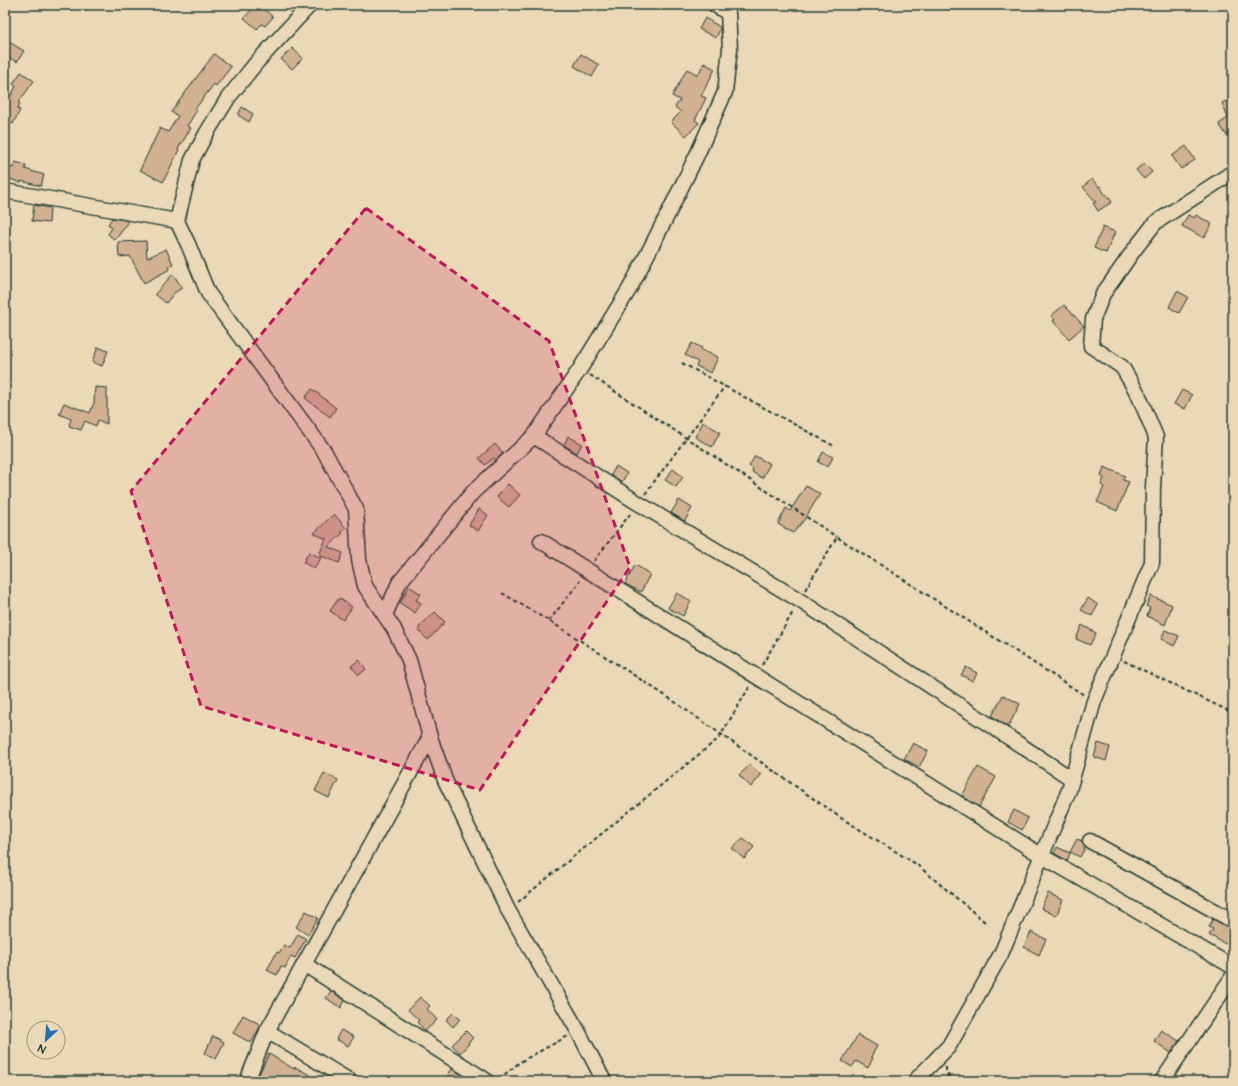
<svg xmlns="http://www.w3.org/2000/svg" width="1238" height="1086" viewBox="0 0 1238 1086" font-family="'Architects Daughter',sans-serif">
<style>
.building{fill:#d2b092;stroke:#1f3d34}
.lines{fill:none;stroke-linecap:round;stroke-linejoin:round}
.minor-casing{stroke:#1f3d34;stroke-width:17}
.path{stroke:#1f3d34;stroke-width:2;stroke-dasharray:4 3;stroke-linecap:butt}
.minor{stroke:#ebd8b6;stroke-width:14}
.marked{fill:#c2185b;fill-opacity:0.2;stroke:#c2185b;stroke-width:3;stroke-dasharray:8 5;stroke-linejoin:round}
</style>
<rect width="100%" height="100%" fill="#ebd8b6"/>
<filter id="ink" filterUnits="userSpaceOnUse"><feTurbulence type="fractalNoise" baseFrequency=".025" numOctaves="2"/><feDisplacementMap in="SourceGraphic" scale="8" xChannelSelector="R" yChannelSelector="G"/><feConvolveMatrix kernelMatrix="1 2 1 2 8 2 1 2 1" color-interpolation-filters="sRGB"/></filter>
<g filter="url(#ink)">
<g class="building">
<path d="M256,5H259L273,17L265,26L262,24L257,29L244,18Z"/>
<path d="M705,18L720,27V29L716,38L699,29Z"/>
<path d="M9,42L24,51L17,62L5,55V48Z"/>
<path d="M292,48L303,58L292,69L281,59Z"/>
<path d="M214,54L231,67L216,86L214,84L195,109L197,110L187,126L191,128L178,149L179,150L163,182L140,170L160,128L168,132L178,116L171,112Z"/>
<path d="M581,54L599,65L592,77L574,66Z"/>
<path d="M704,63L715,69L701,96L706,98L695,120L699,123L686,136L671,122L681,112L675,107L680,100L672,96L687,69L698,75Z"/>
<path d="M21,72L34,81L18,103L20,104L17,109L20,110L13,124L5,120V107L16,86L13,84Z"/>
<path d="M1233,98V132L1227,136L1219,124L1228,118L1222,103Z"/>
<path d="M242,107L253,114L249,122L238,115Z"/>
<path d="M1186,146L1195,160L1181,169L1172,156Z"/>
<path d="M15,162L26,165L25,169L44,175L41,186L21,181V183L5,177V165L13,168Z"/>
<path d="M1144,163L1152,172L1144,179L1136,170Z"/>
<path d="M1092,179L1099,187L1100,186L1105,195L1106,194L1112,202L1098,211L1093,203L1096,202L1083,187Z"/>
<path d="M34,205L50,208L49,223L32,221Z"/>
<path d="M1188,215L1194,218L1196,215L1212,224L1204,238L1182,226Z"/>
<path d="M112,218L125,220L128,223L115,240L108,234L112,228L108,224Z"/>
<path d="M1103,227L1115,232L1106,253L1094,248Z"/>
<path d="M146,241L147,258L166,249L173,264L168,266L170,269L144,283L130,256L119,257L118,242Z"/>
<path d="M173,274L182,288L174,293L166,303L155,294Z"/>
<path d="M1177,291L1188,297L1179,313L1169,307Z"/>
<path d="M1064,305L1084,326L1069,339L1053,321L1055,320L1051,316Z"/>
<path d="M692,343L702,348L701,350L718,357L711,373L696,366L698,362L685,355Z"/>
<path d="M98,347L108,351L102,366L92,362Z"/>
<path d="M95,387L107,388V424L98,420L96,426L85,421L81,430L69,426L71,419L59,414L64,403L90,413L94,403Z"/>
<path d="M312,389L336,408L330,417L305,398Z"/>
<path d="M1182,390L1192,395L1185,409L1174,404Z"/>
<path d="M703,422L720,432L712,447L695,437Z"/>
<path d="M568,436L582,444L577,453L564,445Z"/>
<path d="M495,444L503,453L496,460L494,458L485,465L479,458Z"/>
<path d="M823,452L833,457L828,467L818,462Z"/>
<path d="M755,456L770,464L762,478L752,472L753,469L749,466Z"/>
<path d="M616,466L627,473L622,482L611,475Z"/>
<path d="M1104,467L1125,476L1123,480L1129,482L1117,511L1097,502L1104,487L1101,485L1104,478L1101,476Z"/>
<path d="M673,469L683,477L676,487L665,480Z"/>
<path d="M508,484L520,495L509,507L497,497Z"/>
<path d="M806,486L820,494L804,520L793,533L778,524L786,508L790,511Z"/>
<path d="M679,500L692,508L685,521L671,513Z"/>
<path d="M479,509L488,515L478,531L469,525Z"/>
<path d="M334,514L346,528L341,532L343,533L328,547L343,553L339,563L319,555L326,539L314,533Z"/>
<path d="M309,552L321,558L314,569L303,562Z"/>
<path d="M635,565L650,574L641,592L625,584Z"/>
<path d="M409,586L421,594L416,600L421,603L415,613L400,603Z"/>
<path d="M677,593L691,601L683,616L668,608Z"/>
<path d="M1151,596L1172,605L1165,625L1147,616L1150,608L1146,606Z"/>
<path d="M339,598L352,607L343,620L330,611Z"/>
<path d="M1088,598L1098,605L1092,616L1081,610Z"/>
<path d="M435,612L445,622L428,640L419,631V627Z"/>
<path d="M1082,625L1096,633L1090,645L1076,639Z"/>
<path d="M1165,630L1179,636L1174,646L1161,639Z"/>
<path d="M359,660L366,669L359,675L351,666Z"/>
<path d="M966,667L977,673L973,681L961,675Z"/>
<path d="M1003,695L1020,704L1008,727L992,716Z"/>
<path d="M913,743L928,751L919,767L904,759Z"/>
<path d="M1098,743L1110,747L1106,761L1094,757Z"/>
<path d="M750,765L761,775L751,787L739,775Z"/>
<path d="M978,767L996,777L979,807L962,796Z"/>
<path d="M324,773L338,780L329,798L315,791Z"/>
<path d="M1014,810L1028,818L1022,830L1008,822Z"/>
<path d="M743,838L754,847L744,859L732,848Z"/>
<path d="M1077,839L1082,841L1085,848L1080,857L1070,852Z"/>
<path d="M1057,847L1070,853L1067,861L1054,853Z"/>
<path d="M1048,893L1063,900L1056,916L1041,908Z"/>
<path d="M306,911L318,918L308,935L296,927Z"/>
<path d="M1213,919L1233,929V948L1209,935L1213,929L1209,927Z"/>
<path d="M1031,932L1046,939L1039,955L1024,947Z"/>
<path d="M298,934L306,939L295,958L291,956L285,968L281,966L277,975L267,970L277,952L279,953L284,945L290,948Z"/>
<path d="M331,991L345,1000L341,1008L326,998Z"/>
<path d="M420,997L430,1006L427,1009L437,1020L425,1031L417,1022L419,1020L408,1010Z"/>
<path d="M453,1013L460,1019L453,1027L446,1020Z"/>
<path d="M243,1015L261,1025L251,1043L233,1033Z"/>
<path d="M341,1030L354,1037L348,1046L336,1039Z"/>
<path d="M1161,1030L1179,1041L1171,1053L1154,1041Z"/>
<path d="M466,1031L473,1038L468,1043L469,1044L460,1053L452,1045Z"/>
<path d="M858,1035L877,1046L871,1057L873,1058L868,1068L856,1061L852,1067L842,1061Z"/>
<path d="M213,1036L224,1042L216,1059L205,1053Z"/>
<path d="M269,1054L294,1069L295,1067L321,1081H272L259,1074Z"/>
<path d="M452,1069L465,1077L462,1081H455L447,1076Z"/>
</g>
<g class="lines">
<defs>
<g id="minor">
<path d="M310,5L257,62L228,98L206,134L192,160L177,221L188,244L208,293L324,451L356,509L359,560L365,586L394,629L409,660L430,737L445,780L508,910L578,1031L604,1081"/>
<path d="M5,191L177,221"/>
<path d="M534,436L638,503L799,600L1072,779"/>
<path d="M541,541L1042,856L1233,967"/>
<path d="M385,615L399,583L473,492L534,436L580,369L630,288L669,212L697,155L725,92L730,49L728,13L715,5"/>
<path d="M1090,841L1233,921"/>
<path d="M304,964L487,1081"/>
<path d="M267,1031L430,737"/>
<path d="M247,1081L267,1031L350,1081"/>
<path d="M915,1081L949,1046L1001,954L1069,790L1094,701L1152,563L1153,487L1156,437L1138,394L1122,367L1091,346L1093,319L1103,294L1134,250L1155,223L1233,172"/>
<path d="M1162,1081L1233,976"/>
</g>
</defs>
<use href="#minor" class="minor-casing"/>
<g class="path">
<path d="M682,363L834,446"/>
<path d="M590,375L837,537"/>
<path d="M645,494L725,386"/>
<path d="M594,561L630,514"/>
<path d="M805,590L837,537L1084,695"/>
<path d="M502,593L564,630L626,670L672,700L841,818L916,864L985,922"/>
<path d="M549,621L580,581"/>
<path d="M1124,661L1233,713"/>
<path d="M762,665L793,612"/>
<path d="M518,902L719,738L750,686"/>
<path d="M946,1067V1070L950,1081"/>
<path d="M499,1079L520,1062L568,1036"/>
</g>
<use href="#minor" class="minor"/>
</g>
</g>
<path class="marked" d="M366,208L549,341L630,567L480,790L201,706L131,491Z"/>
<rect width="1238" height="1086" fill="none" stroke="#ebd8b6" stroke-width="20"/>
<rect x="10" y="10" width="1218" height="1066" fill="none" stroke="#1f3d34" stroke-width="1.5" filter="url(#ink)"/>
<g transform="translate(46 1040) rotate(206)"><circle r="19" fill="#ebd8b6" stroke="#999a82"/>
<path d="M0-3L7 15L0 10L-7 15Z" fill="#1f6fb2"/>
<text y="-6" font-size="11" font-weight="bold" text-anchor="middle" fill="#1f3d34">N</text>
</g>
</svg>
